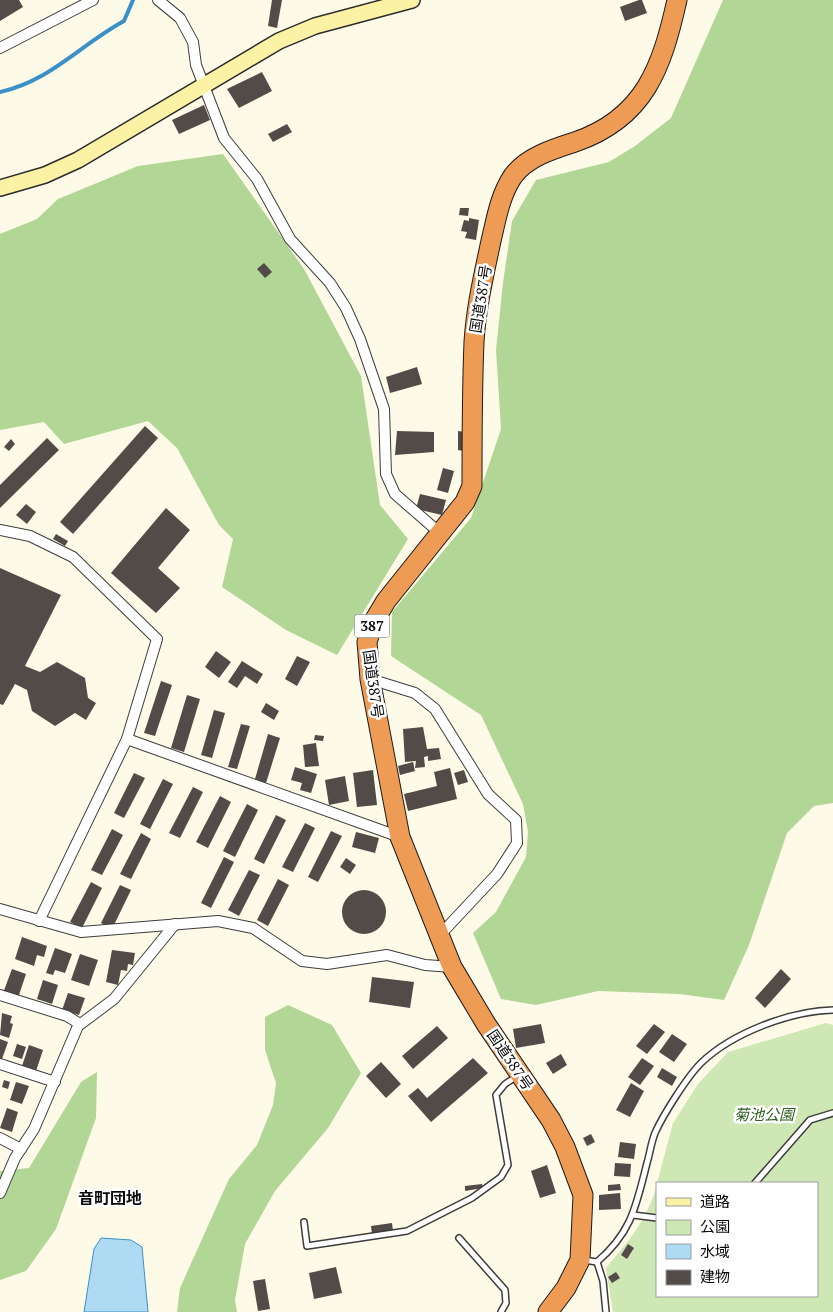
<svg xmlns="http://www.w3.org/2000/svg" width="833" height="1312" viewBox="0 0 833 1312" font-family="'PT Serif','Noto Sans JP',serif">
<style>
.green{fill:#cfe6b5}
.forest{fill:#b2d695}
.water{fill:#afdaf3;stroke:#3a90c7}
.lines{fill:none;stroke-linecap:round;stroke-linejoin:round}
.stream{stroke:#3a90c7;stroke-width:4}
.building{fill:#524b47}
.lane-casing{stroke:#3d3d3d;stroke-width:8}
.street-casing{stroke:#3d3d3d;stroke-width:12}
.secondary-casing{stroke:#2c2c2c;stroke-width:18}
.highway-casing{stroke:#1b1b1b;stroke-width:21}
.lane{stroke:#fff;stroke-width:5}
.street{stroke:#fff;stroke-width:10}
.secondary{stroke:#fcf2a6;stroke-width:15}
.highway{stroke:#ee9b56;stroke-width:19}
.labels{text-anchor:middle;stroke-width:5;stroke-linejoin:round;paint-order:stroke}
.shield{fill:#fff;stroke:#545454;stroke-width:1}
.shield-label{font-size:14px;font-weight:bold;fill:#0a0a0a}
.street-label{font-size:15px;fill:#0a0a0a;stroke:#fff}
.park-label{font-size:15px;font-style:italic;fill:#2c5e1e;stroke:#fff}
.neighbourhood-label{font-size:16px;font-weight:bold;fill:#0a0a0a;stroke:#fff}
</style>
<rect width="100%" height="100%" fill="#fefae8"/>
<path class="green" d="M826,1023L833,1025V1312H613L606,1268C629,1241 647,1220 657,1185V1296H817V1183H657L673,1123L698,1084L728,1052Z"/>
<g class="forest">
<path d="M723,0H833V803L814,806L787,833L749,945L724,1000L679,994L598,991L536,1005L501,999L473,933L496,912L526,857L528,832L523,804L481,715L391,656L392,612L471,518L501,429L496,350L503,283L512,221L536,180L609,162L635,146L671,118Z"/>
<path d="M223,154L304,269L361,376L380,505L408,539L337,655L286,630L222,587L233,539L219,525L177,448L148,421L64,444L44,422L0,430V234L37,219L58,199L138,166Z"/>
<path d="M288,1005L332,1025L361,1073L328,1128L275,1191L245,1244L235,1300L237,1312H177L180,1288L229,1179L257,1145L273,1105L276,1083L265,1050V1017Z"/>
<path d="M97,1072L96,1118L56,1229L26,1271L0,1280V1171L29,1168L81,1082Z"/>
</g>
<path class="water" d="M101,1238L131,1240L142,1247L148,1312H84L94,1249Z"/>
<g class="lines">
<path class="stream" d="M0,92C50,81 80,45 124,21L133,0"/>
</g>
<g class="building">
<path d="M0,0H19L23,7L0,21Z"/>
<path d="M272,0H282L277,28L268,26Z"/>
<path d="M639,0H642L647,13L625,21L620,7Z"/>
<path d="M262,72L272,91L239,108L227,89Z"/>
<path d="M204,105L210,120L179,134L172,120Z"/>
<path d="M287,124L292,132L273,142L268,134Z"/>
<path d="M460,208H469L468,216L459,215Z"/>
<path d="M469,218L479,220L476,240L465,238L467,232L461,231L464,220L469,221Z"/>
<path d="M264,263L272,272L265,278L257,269Z"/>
<path d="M417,367L422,384L390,393L386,377Z"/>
<path d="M145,426L158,438L73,534L60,522Z"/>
<path d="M397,431L434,432V452L395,455Z"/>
<path d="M458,431L465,432L464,451L458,450Z"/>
<path d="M47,438L59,450L0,508V485Z"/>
<path d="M11,439L15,444L9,451L4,447Z"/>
<path d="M443,468L454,471L448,493L437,490Z"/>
<path d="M420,494L446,500L442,515L416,509Z"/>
<path d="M26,504L36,512L27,524L16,515Z"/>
<path d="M166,508L190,530L158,568L180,588L156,613L111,573Z"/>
<path d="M56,534L68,541L65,546L53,539Z"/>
<path d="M0,568L61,595L25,666L40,672L57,662L85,678L88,698L96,703L86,720L75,713L55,726L32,711L27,690L15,684L3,705L0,704Z"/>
<path d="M216,651L231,662L219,678L205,667Z"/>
<path d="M297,656L310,662L297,686L285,679Z"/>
<path d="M242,661L263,674L257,684L245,676L237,688L228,682Z"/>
<path d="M161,681L172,685L155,736L144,733Z"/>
<path d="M187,695L200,699L184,752L171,748Z"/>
<path d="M266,703L279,711L274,720L261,712Z"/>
<path d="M214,710L225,713L212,758L201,755Z"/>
<path d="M241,724L250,726L237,769L228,767Z"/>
<path d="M423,727L427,749L439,748L441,759L428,761V756L424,757L425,767L415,768L416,761L405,762L403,729Z"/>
<path d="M268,734L280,738L266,783L255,779Z"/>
<path d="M315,735L324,736L323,741L314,740Z"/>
<path d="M316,743L319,766L305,767L303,745Z"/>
<path d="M413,762L415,771L400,775L398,766Z"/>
<path d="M295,767L317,774L311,793L300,790L302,783L291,780Z"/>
<path d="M450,768L457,799L408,811L404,794L437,786L434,772Z"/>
<path d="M373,770L377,805L357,807L353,773Z"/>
<path d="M464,770L468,782L458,785L454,773Z"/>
<path d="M134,773L145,778L124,818L114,813Z"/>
<path d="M345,776L349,801L329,805L325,780Z"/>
<path d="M163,779L173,784L150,829L140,824Z"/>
<path d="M193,787L203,792L180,838L169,833Z"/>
<path d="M220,796L231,802L208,848L196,842Z"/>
<path d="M247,804L258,810L235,857L223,851Z"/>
<path d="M276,815L286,820L264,864L254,859Z"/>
<path d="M305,823L315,828L293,872L282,867Z"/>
<path d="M112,829L123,835L102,875L91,870Z"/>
<path d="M331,831L342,836L318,882L308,877Z"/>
<path d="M356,832L379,838L375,853L352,847Z"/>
<path d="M141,833L151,839L131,879L120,874Z"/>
<path d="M224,857L234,862L211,908L201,903Z"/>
<path d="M346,858L356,865L350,874L340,867Z"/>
<path d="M249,870L260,875L239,916L228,910Z"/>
<path d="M278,879L289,885L268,926L257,920Z"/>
<path d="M91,882L102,888L82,928L70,922Z"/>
<path d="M120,885L131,890L112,929L101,923Z"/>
<circle cx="364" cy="912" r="22"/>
<path d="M22,937L47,946L44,957L37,955L34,966L15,959Z"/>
<path d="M55,948L72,954L65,973L55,970L53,975L46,973Z"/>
<path d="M112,950L135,953L133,965L128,964L127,971L121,970L118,985L106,982Z"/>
<path d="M80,954L98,960L89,986L71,980Z"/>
<path d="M12,969L26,974L18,998L3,993Z"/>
<path d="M781,969L791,979L765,1008L755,998Z"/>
<path d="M372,977L414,982L410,1008L369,1002Z"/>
<path d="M43,980L58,985L52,1004L37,999Z"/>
<path d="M68,993L85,998L79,1015L62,1010Z"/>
<path d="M2,1013L12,1016L10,1023L13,1024L9,1038L0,1035Z"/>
<path d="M541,1024L545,1043L516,1048L513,1029Z"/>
<path d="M654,1024L665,1032L647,1054L636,1046Z"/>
<path d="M437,1026L448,1038L413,1069L402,1056Z"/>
<path d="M672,1034L687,1044L674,1062L659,1052Z"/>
<path d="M0,1039L8,1042L2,1059H0Z"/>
<path d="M17,1044L26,1047L22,1059L13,1056Z"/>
<path d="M29,1045L43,1050L36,1071L22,1066Z"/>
<path d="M561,1054L567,1065L553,1074L546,1063Z"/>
<path d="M473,1058L488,1073L431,1122L408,1096L418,1088L427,1098Z"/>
<path d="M642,1058L654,1066L640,1085L628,1077Z"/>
<path d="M381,1062L401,1084L386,1098L366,1076Z"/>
<path d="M662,1068L677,1077L672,1086L657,1077Z"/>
<path d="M4,1080L10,1082L8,1089L2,1087Z"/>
<path d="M16,1082L29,1086L22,1104L10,1100Z"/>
<path d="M631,1083L644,1091L630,1117L616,1110Z"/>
<path d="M7,1108L18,1112L12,1132L0,1128Z"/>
<path d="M591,1134L595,1142L587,1146L583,1138Z"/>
<path d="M620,1142L636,1144L634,1159L618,1157Z"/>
<path d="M615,1163L631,1164L630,1177L614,1176Z"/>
<path d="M547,1165L556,1193L540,1198L531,1171Z"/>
<path d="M482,1184L483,1188L465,1191V1186Z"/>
<path d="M620,1184L621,1190L608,1191V1185Z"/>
<path d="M620,1193L621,1209L599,1210V1195Z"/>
<path d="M392,1223L393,1231L372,1234L371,1226Z"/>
<path d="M628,1244L634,1248L627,1259L621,1255Z"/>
<path d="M336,1267L342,1293L314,1299L309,1273Z"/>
<path d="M616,1272L620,1278L612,1283L608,1277Z"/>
<path d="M265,1279L270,1309L258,1311L253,1281Z"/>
</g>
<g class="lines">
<defs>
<g id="lane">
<path d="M755,1183L810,1120L833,1113"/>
<path d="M633,1215L657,1218"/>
<path d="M304,1222L307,1246L407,1231L472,1198L501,1177L508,1165L496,1095L505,1084L516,1077"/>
<path d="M459,1238L505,1290L506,1303L501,1312"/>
<path d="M584,1260L597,1262C632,1232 636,1206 647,1163C650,1153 651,1143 655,1133C663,1115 687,1077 701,1063C732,1033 790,1011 833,1010"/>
<path d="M597,1262L603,1281L606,1312"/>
</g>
<g id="street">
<path d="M158,0L180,18L193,42L196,65L224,138L257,179L290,239L330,283L346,308L360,339L384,409L386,474L395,494L441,534"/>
<path d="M0,48L93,0"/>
<path d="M0,530L30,536L73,557L157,639L127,739"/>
<path d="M370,679L415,693L435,709L488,794L516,820L517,843L497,874L439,936"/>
<path d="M0,909L81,932L218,921L253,928L302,961L327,964L387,955L425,965L452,967"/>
<path d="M39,921L127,739L400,837"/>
<path d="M0,995L67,1016L80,1024"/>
<path d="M0,1064L55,1082"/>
<path d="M0,1138L21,1149"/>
<path d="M0,1193L15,1158L34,1129L78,1026L114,999L175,924"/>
</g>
<path id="secondary" d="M0,188L45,175L78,160L279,41L315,26L412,0"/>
<path id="highway" d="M548,1312L566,1288L580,1260L583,1195L565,1147L551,1120L486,1024L452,967L400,837L370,679L367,642L374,621L386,601L465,502L472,486C472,438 472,390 474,342C476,308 484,274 491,241C496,220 500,195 513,176C527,157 553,149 575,142C645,118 662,67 677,0"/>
</defs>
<use href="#lane" class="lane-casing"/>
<use href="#street" class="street-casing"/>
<use href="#secondary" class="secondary-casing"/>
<use href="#highway" class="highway-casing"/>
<use href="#lane" class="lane"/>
<use href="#street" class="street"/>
<use href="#secondary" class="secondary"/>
<use href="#highway" class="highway"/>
</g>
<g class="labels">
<rect class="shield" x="354.5" y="614.5" width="35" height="23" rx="4"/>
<g class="shield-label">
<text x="372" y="631">387</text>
</g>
<g class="street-label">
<text transform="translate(481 299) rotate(-81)" y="5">国道387号</text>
<text transform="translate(373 684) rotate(82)" y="5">国道387号</text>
<text transform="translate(510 1060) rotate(56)" y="5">国道387号</text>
</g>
<g class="park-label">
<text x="764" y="1120">菊池公園</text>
</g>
<g class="neighbourhood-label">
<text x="110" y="1204">音町団地</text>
</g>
</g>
<rect x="656" y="1182" width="162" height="115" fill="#ffffff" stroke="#9d9d9d"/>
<rect x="666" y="1198" width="25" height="8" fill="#fcf2a6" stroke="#9d9d9d"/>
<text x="700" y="1207" font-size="15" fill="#0a0a0a">道路</text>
<rect x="666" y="1220" width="25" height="15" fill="#cfe6b5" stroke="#9d9d9d"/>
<text x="700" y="1232" font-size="15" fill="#0a0a0a">公園</text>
<rect x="666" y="1244" width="25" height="15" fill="#afdaf3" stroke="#9d9d9d"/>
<text x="700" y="1257" font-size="15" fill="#0a0a0a">水域</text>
<rect x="666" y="1270" width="25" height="15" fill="#524b47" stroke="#9d9d9d"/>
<text x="700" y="1282" font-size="15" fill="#0a0a0a">建物</text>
</svg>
